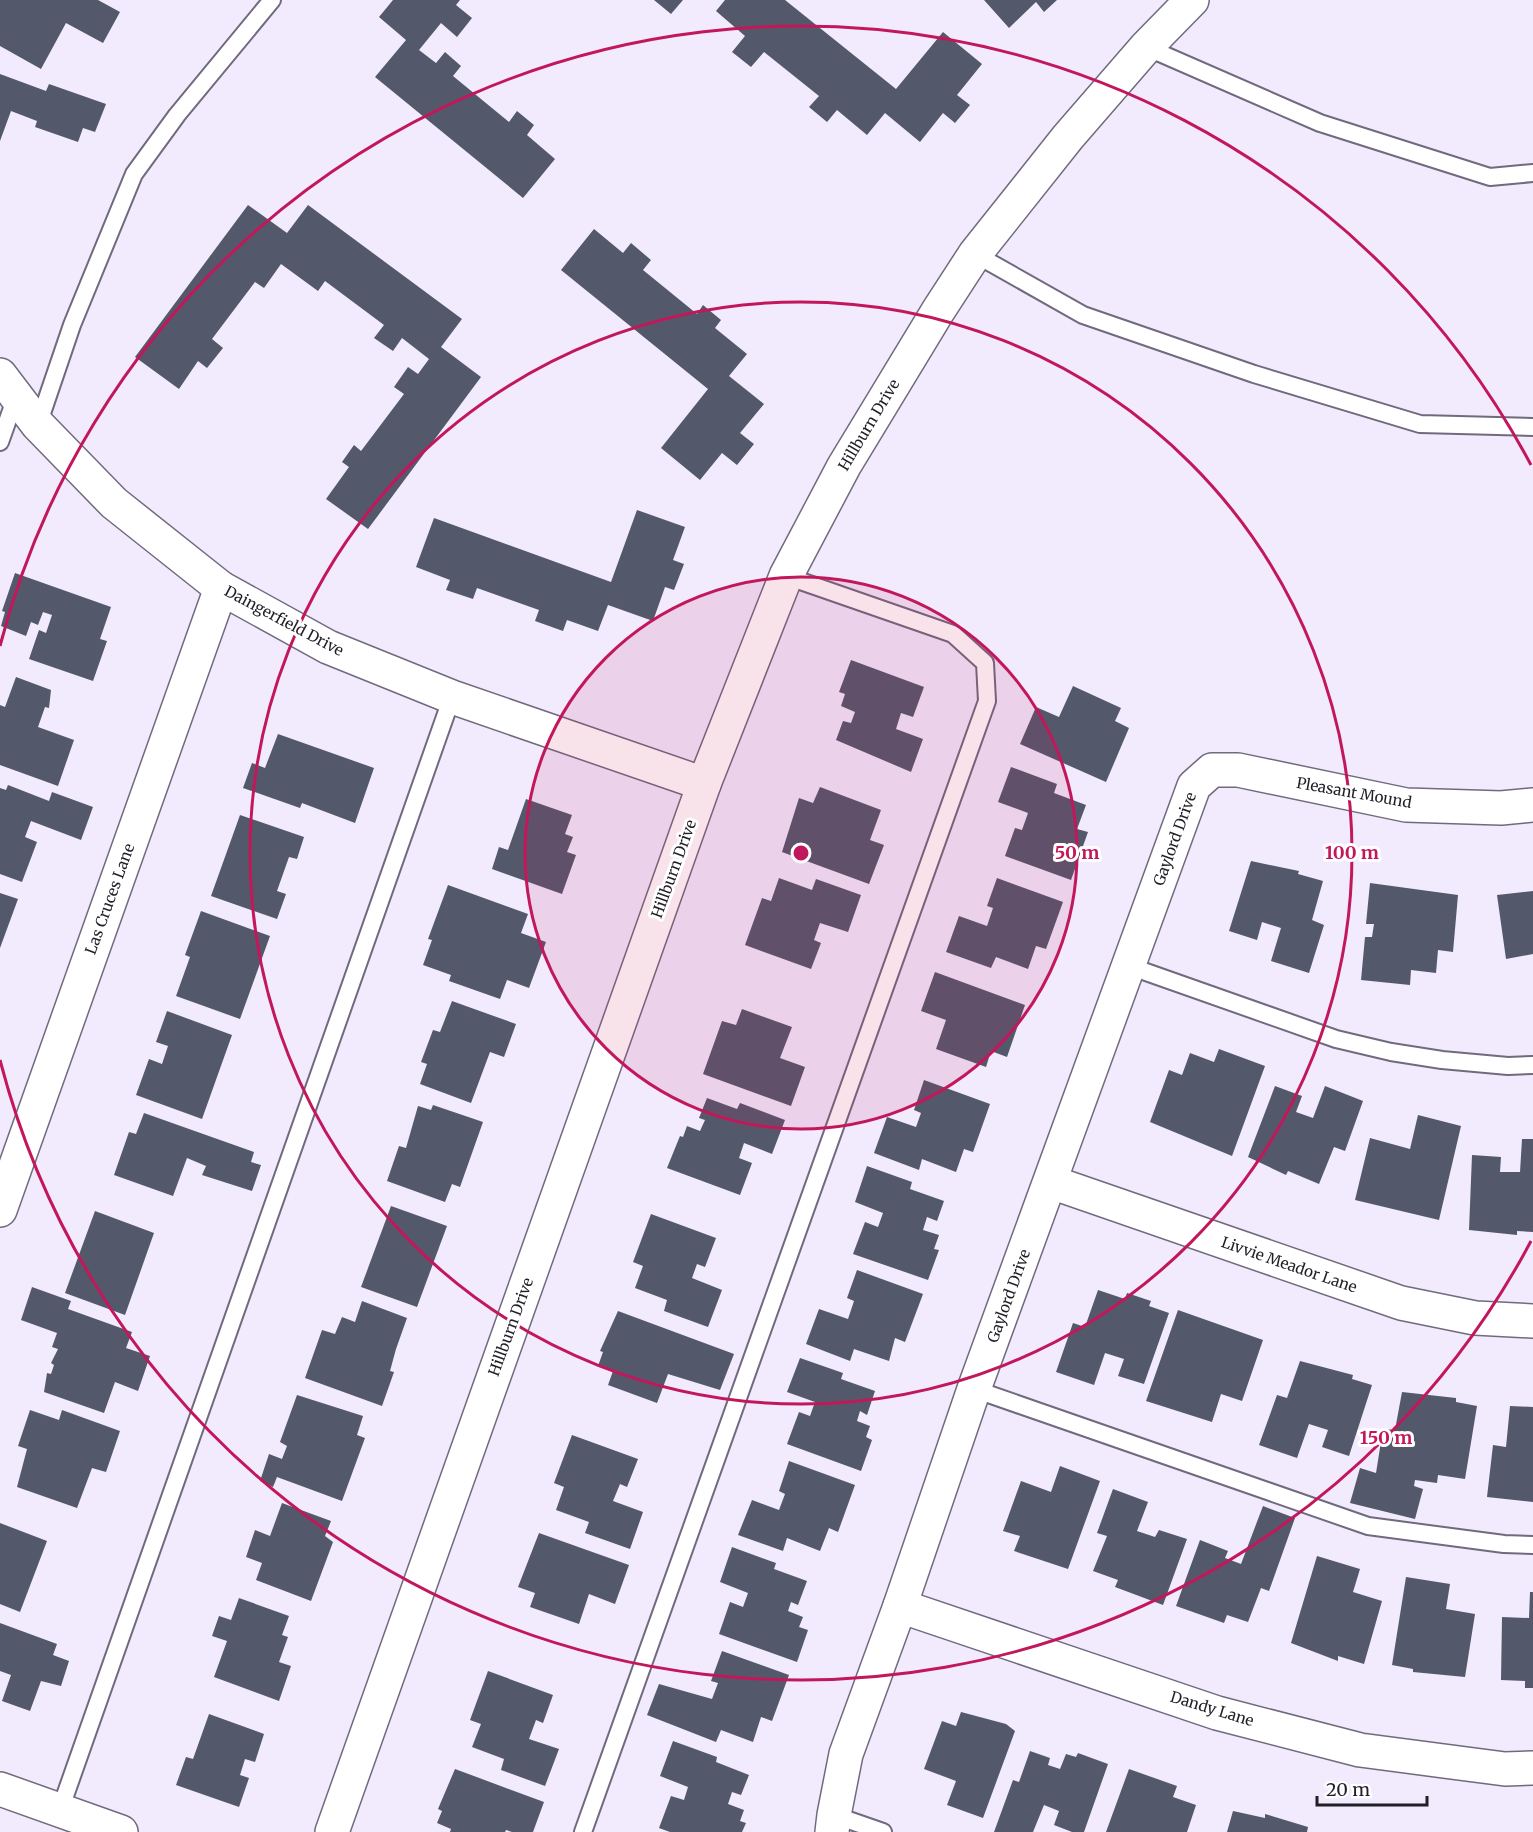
<svg xmlns="http://www.w3.org/2000/svg" width="1533" height="1832" viewBox="0 0 1533 1832" font-family="Merriweather,serif">
<style>
.building{fill:#54586b}
.lines{fill:none;stroke-linecap:round;stroke-linejoin:round}
.service-casing{stroke:#716a7e;stroke-width:20}
.minor-casing{stroke:#716a7e;stroke-width:36}
.tertiary-casing{stroke:#716a7e;stroke-width:36}
.service{stroke:#fff;stroke-width:16}
.minor{stroke:#fff;stroke-width:33}
.tertiary{stroke:#fff;stroke-width:33}
.ring{fill:none;stroke:#c2185b;stroke-width:3}
.labels{text-anchor:middle;stroke-width:6;stroke-linejoin:round;paint-order:stroke}
.street-label{font-size:15px;fill:#211e26;stroke:#fff}
.centre{fill:#c2185b;stroke:#fff;stroke-width:3}
.ring-label{font-size:18px;text-anchor:middle;font-weight:bold;fill:#c2185b;stroke:#fff;stroke-width:6;stroke-linejoin:round;paint-order:stroke}
</style>
<rect width="100%" height="100%" fill="#f1ebfd"/>
<g class="building">
<path d="M0,0H98L120,12L103,43L66,23L41,69L0,46Z"/>
<path d="M393,0H460L456,5L472,18L457,37L441,23L419,50L436,63L445,52L461,66L453,76L509,122L517,111L534,125L527,135L555,159L523,198L375,77L406,40L379,17Z"/>
<path d="M654,0H683L671,14Z"/>
<path d="M725,0H785L896,89L943,32L982,64L957,95L970,105L955,123L943,113L920,142L885,113L867,135L837,110L827,122L809,107L819,96L764,52L751,67L732,52L745,36L716,11Z"/>
<path d="M984,0H1057L1044,12L1036,2L1009,28Z"/>
<path d="M0,74L46,91L49,84L106,104L95,132L83,128L78,142L35,127L37,121L11,111L0,141Z"/>
<path d="M248,205L287,233L308,205L462,319L441,347L481,377L368,529L326,499L349,467L342,462L354,445L361,451L404,394L394,387L408,367L418,374L429,359L402,338L393,351L374,338L384,325L325,281L318,291L281,264L264,288L255,282L212,339L223,348L207,368L198,361L179,389L135,357Z"/>
<path d="M594,229L623,253L631,243L651,260L643,270L697,314L703,305L721,320L715,328L747,354L729,376L764,404L740,433L754,444L737,465L722,453L700,480L661,448L708,389L561,270Z"/>
<path d="M637,510L685,527L673,560L684,564L674,590L665,587L653,621L608,605L598,631L567,620L563,631L535,621L539,610L477,588L473,599L446,590L450,580L416,567L434,518L611,582Z"/>
<path d="M15,573L111,607L100,639L107,641L93,681L29,659L39,630L46,633L52,615L43,612L38,625L31,622L26,636L1,626L5,612L2,611Z"/>
<path d="M851,660L924,687L913,717L901,713L896,729L923,739L911,772L836,740L843,721L851,723L855,712L841,706L845,694L839,692Z"/>
<path d="M16,677L51,690L49,708L45,707L38,727L74,740L58,786L0,765V705L5,707Z"/>
<path d="M1073,686L1121,708L1115,721L1129,728L1106,782L1020,744L1036,707L1059,717Z"/>
<path d="M278,734L374,768L355,823L302,803L300,808L243,788L252,763L265,768Z"/>
<path d="M1011,767L1057,784L1054,793L1086,805L1077,829L1088,832L1071,880L1005,856L1015,828L1022,830L1028,813L998,802Z"/>
<path d="M8,785L49,801L52,792L93,807L81,840L31,821L25,837L37,842L22,882L0,874V788L6,790Z"/>
<path d="M820,787L881,810L870,840L884,845L869,884L782,852L799,798L813,803Z"/>
<path d="M526,799L572,815L565,834L573,837L567,852L576,855L562,894L492,869L499,847L508,850Z"/>
<path d="M240,815L304,837L297,859L289,857L277,891L286,894L277,919L211,896Z"/>
<path d="M1251,861L1299,871L1298,874L1323,881L1312,920L1324,925L1309,973L1271,961L1281,928L1262,922L1257,940L1229,931Z"/>
<path d="M779,878L812,890L816,879L861,895L848,932L820,923L814,940L821,943L811,969L745,945L762,898L771,901Z"/>
<path d="M997,878L1063,902L1046,949L1036,946L1028,969L996,957L991,968L946,952L959,916L987,926L993,908L987,906Z"/>
<path d="M1370,883L1458,895L1453,952L1438,950L1436,973L1411,970L1410,985L1361,980L1365,937H1372L1374,924H1366Z"/>
<path d="M448,885L528,914L521,933L546,942L529,988L507,980L500,999L449,981L451,975L423,965L432,940L428,939Z"/>
<path d="M1533,891V954L1506,959L1497,895Z"/>
<path d="M0,893L18,899L0,948Z"/>
<path d="M201,911L270,936L240,1019L176,996L190,957L185,955Z"/>
<path d="M935,972L1025,1005L1007,1057L991,1051L986,1067L936,1049L946,1020L921,1011Z"/>
<path d="M452,1001L516,1024L504,1057L490,1052L471,1103L420,1084L427,1064L421,1062L433,1030L440,1032Z"/>
<path d="M742,1009L792,1027L780,1058L805,1067L791,1106L703,1074L722,1021L736,1025Z"/>
<path d="M167,1011L232,1035L202,1119L136,1095L149,1059L162,1064L168,1046L156,1042Z"/>
<path d="M1219,1049L1265,1066L1232,1156L1150,1122L1169,1070L1182,1075L1190,1053L1214,1062Z"/>
<path d="M924,1080L990,1104L973,1152L964,1149L956,1172L922,1159L919,1170L874,1153L887,1117L916,1127L921,1113L914,1110Z"/>
<path d="M1275,1086L1302,1096L1296,1112L1313,1118L1325,1086L1363,1101L1345,1151L1334,1147L1319,1184L1288,1171L1286,1175L1248,1157Z"/>
<path d="M707,1098L737,1109L740,1103L785,1120L772,1154L744,1143L739,1158L752,1163L740,1195L667,1168L680,1136L683,1137L687,1126L700,1131L705,1120L699,1118Z"/>
<path d="M433,1105L483,1122L460,1187L452,1184L445,1202L387,1181L399,1146L406,1148L418,1106L431,1110Z"/>
<path d="M144,1113L254,1152L251,1162L261,1165L252,1191L202,1175L206,1166L187,1158L173,1196L114,1175L129,1132L136,1134Z"/>
<path d="M1418,1115L1461,1126L1439,1220L1355,1200L1370,1138L1410,1149Z"/>
<path d="M1522,1139H1533V1232L1517,1231V1235L1469,1230L1472,1155L1501,1157L1500,1172H1520Z"/>
<path d="M867,1166L912,1182L910,1189L944,1201L937,1221L927,1217L923,1230L939,1235L934,1249L939,1250L928,1280L853,1254L865,1222L878,1227L883,1213L855,1202Z"/>
<path d="M391,1206L447,1226L417,1307L361,1287Z"/>
<path d="M95,1211L154,1233L125,1315L65,1293Z"/>
<path d="M651,1214L716,1238L705,1267L697,1264L692,1278L722,1290L708,1327L664,1311L667,1300L635,1288L643,1266L633,1262Z"/>
<path d="M857,1270L923,1294L905,1342L895,1338L889,1361L854,1349L850,1361L806,1344L819,1309L848,1319L854,1301L847,1298Z"/>
<path d="M32,1287L71,1301L68,1309L132,1332L126,1348L150,1356L138,1391L115,1382L104,1413L44,1392L47,1373L51,1374L54,1365L51,1363L58,1349L52,1347L57,1333L21,1320Z"/>
<path d="M1098,1290L1125,1299L1127,1293L1151,1301L1149,1306L1169,1313L1144,1384L1118,1376L1124,1359L1105,1353L1094,1385L1056,1372L1073,1323L1085,1327Z"/>
<path d="M362,1301L407,1318L396,1349L390,1371L394,1372L382,1406L305,1378L322,1330L335,1334L342,1317L355,1322Z"/>
<path d="M1178,1310L1263,1340L1242,1401L1221,1394L1212,1422L1146,1401Z"/>
<path d="M618,1311L734,1354L720,1390L668,1374L657,1403L608,1385L613,1371L598,1366L603,1352L600,1351Z"/>
<path d="M800,1358L843,1373L841,1379L875,1391L867,1415L860,1411L857,1421L870,1426L866,1437L872,1440L861,1471L787,1444L799,1412L810,1416L815,1402L787,1392Z"/>
<path d="M1300,1361L1353,1375L1352,1379L1372,1385L1349,1456L1322,1447L1328,1430L1309,1424L1297,1458L1259,1445L1277,1395L1287,1398Z"/>
<path d="M1402,1392L1456,1398V1402L1477,1406L1465,1479L1438,1475L1437,1483L1415,1480L1414,1486L1423,1489L1415,1519L1350,1503L1360,1468L1376,1473L1383,1429L1395,1430Z"/>
<path d="M297,1395L363,1416L357,1435L365,1438L342,1501L277,1477L273,1487L260,1481L269,1454L282,1459L287,1446L280,1442Z"/>
<path d="M1510,1406L1533,1407V1502L1487,1497L1493,1445L1506,1447Z"/>
<path d="M30,1410L59,1420L62,1410L120,1431L106,1472L92,1468L77,1508L17,1487L27,1449L18,1446Z"/>
<path d="M572,1435L638,1459L627,1487L620,1484L613,1501L643,1512L630,1549L585,1533L589,1522L556,1510L564,1487L554,1483Z"/>
<path d="M789,1461L855,1485L838,1532L829,1528L820,1551L787,1538L783,1551L738,1535L752,1500L779,1510L785,1494L779,1491Z"/>
<path d="M1060,1466L1100,1481L1068,1569L1014,1551L1020,1536L1003,1531L1021,1481L1051,1492Z"/>
<path d="M1113,1489L1148,1502L1137,1531L1155,1537L1159,1530L1187,1539L1163,1605L1115,1587L1118,1580L1093,1571L1107,1536L1097,1533Z"/>
<path d="M282,1503L331,1521L325,1536L333,1542L311,1601L256,1580L262,1563L246,1557L255,1530L270,1536Z"/>
<path d="M1263,1506L1295,1518L1269,1591L1261,1588L1248,1622L1227,1615L1224,1623L1176,1606L1200,1540L1228,1551L1225,1558L1241,1564Z"/>
<path d="M0,1523L47,1541L20,1612L0,1604Z"/>
<path d="M539,1533L629,1565L615,1604L589,1594L579,1624L530,1607L535,1593L518,1587Z"/>
<path d="M732,1547L776,1563L774,1569L807,1581L798,1605L791,1602L788,1611L803,1617L799,1627L808,1630L797,1662L719,1634L730,1602L743,1607L748,1593L720,1582Z"/>
<path d="M1317,1556L1360,1569L1353,1592L1382,1601L1364,1664L1338,1656V1661L1291,1643Z"/>
<path d="M1406,1577L1450,1584L1446,1609L1475,1614L1465,1677L1413,1672V1669L1392,1665Z"/>
<path d="M1530,1592H1533V1688H1525V1681L1501,1680L1502,1617L1529,1618Z"/>
<path d="M239,1598L289,1616L282,1635L288,1637L279,1662L291,1666L279,1701L214,1677L227,1641L212,1636L219,1616L231,1620Z"/>
<path d="M0,1623L57,1644L53,1655L69,1661L61,1686L41,1681L30,1711L2,1701L11,1675L0,1671Z"/>
<path d="M722,1651L789,1675L772,1721L761,1717L753,1742L721,1730L716,1742L647,1715L659,1684L712,1699L718,1683L711,1681Z"/>
<path d="M488,1671L553,1695L543,1723L536,1720L529,1739L559,1749L545,1786L501,1770L504,1759L472,1747L481,1724L470,1720Z"/>
<path d="M961,1712L1006,1724L1015,1731L983,1818L947,1805L956,1781L924,1769L942,1721L956,1726Z"/>
<path d="M209,1714L264,1734L255,1762L245,1759L240,1775L249,1778L239,1807L176,1785L186,1757L193,1759Z"/>
<path d="M673,1741L717,1757L716,1762L749,1775L741,1795L732,1792L728,1804L744,1810L740,1821L746,1823L742,1832H670L659,1828L671,1796L684,1800L688,1787L660,1776Z"/>
<path d="M1030,1751L1050,1758L1048,1765L1060,1769L1066,1754L1076,1757L1078,1753L1108,1764L1084,1832H1072L1054,1825L1059,1811L1044,1805L1033,1832H994L1013,1780L1019,1782Z"/>
<path d="M455,1769L544,1802L533,1832H512L506,1830L505,1832H450L451,1829L437,1823L442,1811L438,1809Z"/>
<path d="M1129,1769L1177,1786L1173,1797L1196,1805L1187,1832H1106Z"/>
<path d="M1233,1811L1265,1818V1814L1308,1827L1307,1832H1227Z"/>
</g>
<g class="lines">
<defs>
<g id="service">
<path d="M1146,47L1320,123L1490,177L1533,173"/>
<path d="M975,254L1083,315L1254,374L1420,424L1533,427"/>
<path d="M38,425L72,325L134,174L177,115L272,0"/>
<path d="M0,442L16,397"/>
<path d="M1129,966L1336,1039L1391,1052L1442,1060L1508,1066L1533,1065"/>
<path d="M974,1389L1368,1526L1504,1544L1533,1545"/>
<path d="M60,1810L452,697"/>
<path d="M834,1815L883,1832"/>
<path d="M583,1832L987,701L985,663L953,634L786,576"/>
</g>
<g id="minor">
<path d="M0,375L38,425L114,503L221,588L328,647L452,697L704,784"/>
<path d="M1051,1182L1401,1303L1475,1318L1533,1321"/>
<path d="M0,1210L221,588"/>
<path d="M900,1606L1217,1713L1360,1750L1505,1769L1533,1768"/>
<path d="M0,1789L121,1832"/>
<path d="M832,1832L834,1815L846,1754L900,1606L974,1389L1194,786L1212,770H1238L1406,805L1501,808L1533,805"/>
</g>
<path id="tertiary" d="M332,1832L704,784L786,576L844,466L938,311L975,254L1068,137L1146,47L1192,0"/>
</defs>
<use href="#service" class="service-casing"/>
<use href="#minor" class="minor-casing"/>
<use href="#tertiary" class="tertiary-casing"/>
<use href="#service" class="service"/>
<use href="#minor" class="minor"/>
<use href="#tertiary" class="tertiary"/>
</g>
<circle cx="801" cy="853" r="276" fill="#c2185b" fill-opacity=".12"/>
<g class="ring">
<circle cx="801" cy="853" r="276"/>
<circle cx="801" cy="853" r="551"/>
<path d="M1531 1241A827 827 0 0 1 0 1060M0 646A827 827 0 0 1 1531 465"/>
</g>
<g class="labels">
<g class="street-label">
<text transform="translate(869 425) rotate(-59)" y="5">Hillburn Drive</text>
<text transform="translate(284 621) rotate(28)" y="5">Daingerfield Drive</text>
<text transform="translate(1354 793) rotate(10)" y="5">Pleasant Mound</text>
<text transform="translate(1175 839) rotate(-70)" y="5">Gaylord Drive</text>
<text transform="translate(674 869) rotate(-70)" y="5">Hillburn Drive</text>
<text transform="translate(110 899) rotate(-70)" y="5">Las Cruces Lane</text>
<text transform="translate(1289 1265) rotate(19)" y="5">Livvie Meador Lane</text>
<text transform="translate(1009 1296) rotate(-70)" y="5">Gaylord Drive</text>
<text transform="translate(511 1327) rotate(-70)" y="5">Hillburn Drive</text>
<text transform="translate(1212 1709) rotate(17)" y="5">Dandy Lane</text>
</g>
</g>
<circle cx="801" cy="853" r="9" class="centre"/>
<g class="ring-label">
<text x="1077" y="859">50 m</text>
<text x="1352" y="859">100 m</text>
<text x="1386" y="1444">150 m</text>
</g>
<path d="M1317 1796v9h110v-9" fill="none" stroke="#211e26" stroke-width="3"/>
<text x="1326" y="1796" font-size="18" fill="#211e26" stroke="#ffffff" stroke-width="4.5" paint-order="stroke">20 m</text>
</svg>
